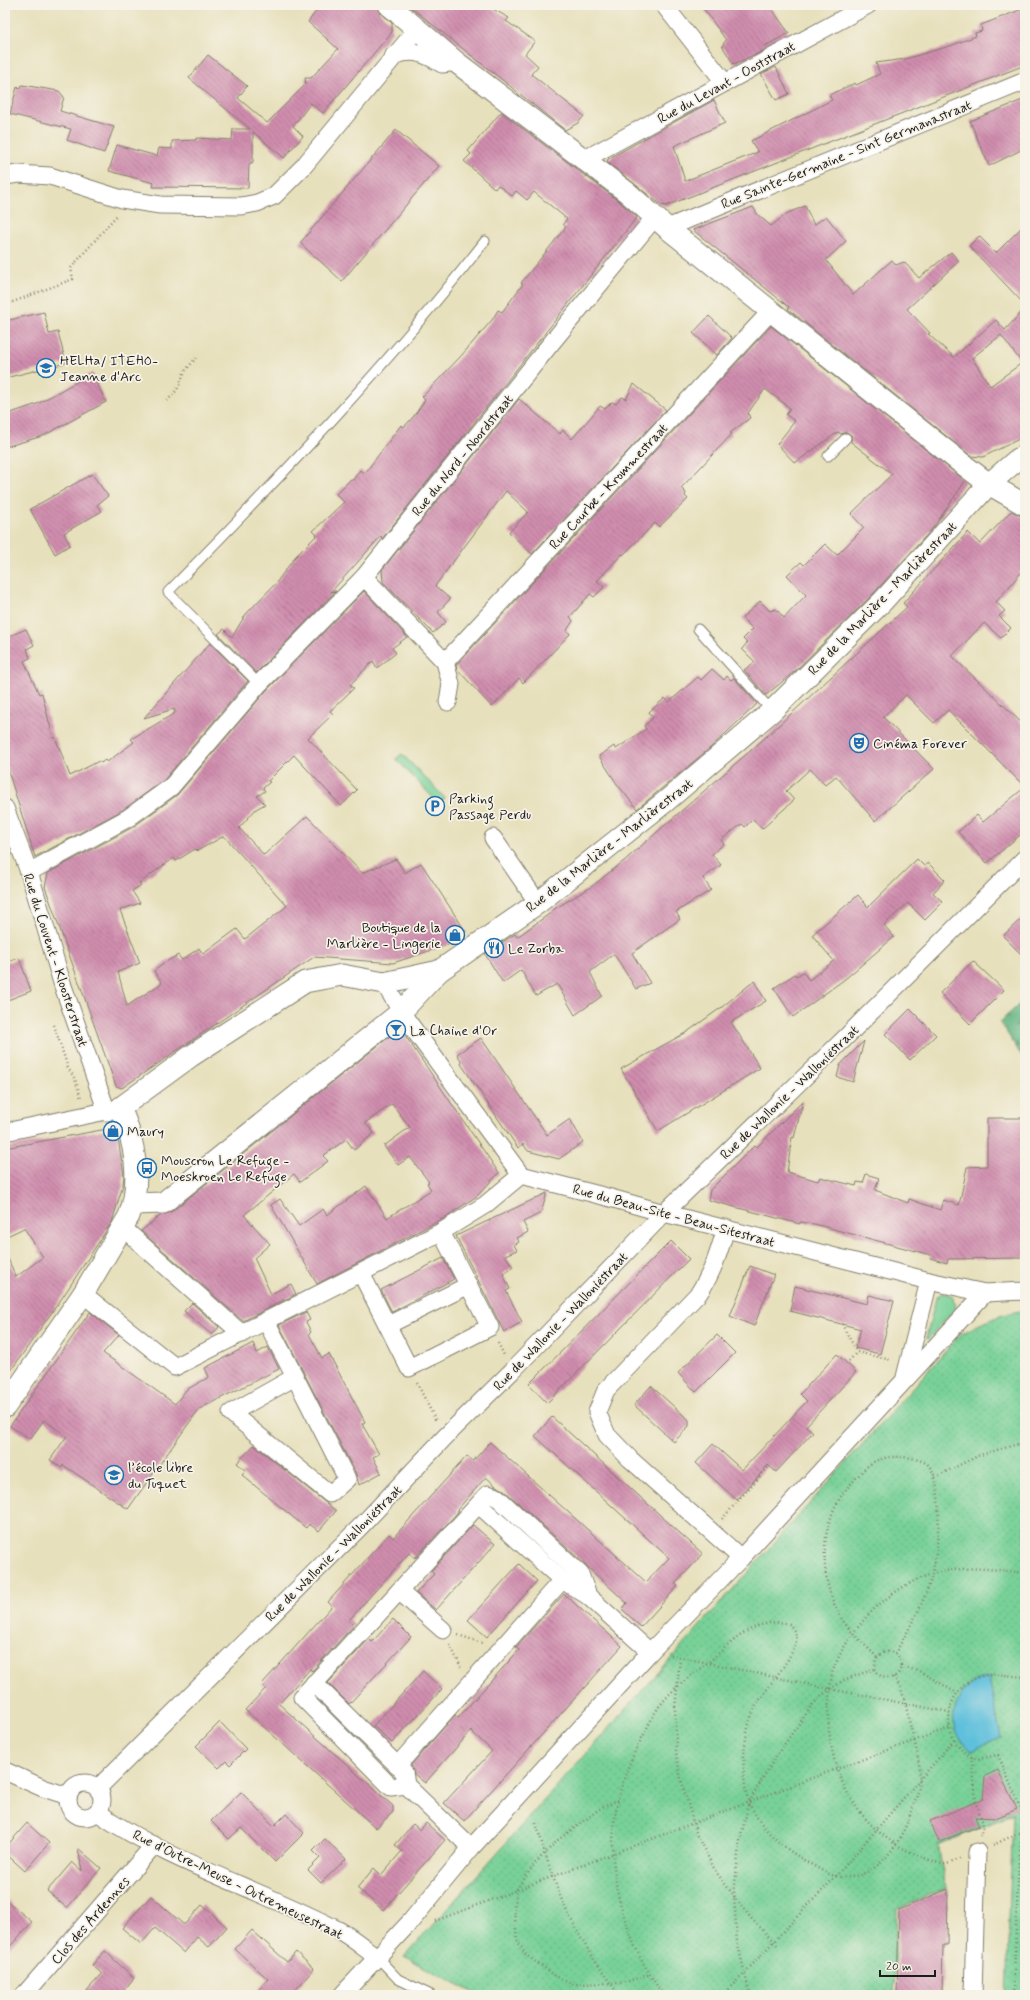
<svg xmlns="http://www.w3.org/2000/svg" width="1030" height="2000" viewBox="0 0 1030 2000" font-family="Mynerve,sans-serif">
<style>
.green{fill:#78d198;stroke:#4a765a}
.forest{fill:url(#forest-firs);stroke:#3f684e}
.park{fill:url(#park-dots);stroke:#4a765a}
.water{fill:#5ec0dc;stroke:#3d6e7c}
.building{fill:url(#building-back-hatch);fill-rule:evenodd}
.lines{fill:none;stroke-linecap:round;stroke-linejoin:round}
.service-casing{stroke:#827e6c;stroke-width:11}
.minor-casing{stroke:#827e6c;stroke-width:19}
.tertiary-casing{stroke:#827e6c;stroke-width:23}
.path{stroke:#827e6c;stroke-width:2.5;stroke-dasharray:1 3;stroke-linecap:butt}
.service{stroke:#fff;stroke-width:9}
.minor{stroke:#fff;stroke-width:17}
.tertiary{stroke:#fff;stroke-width:21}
.labels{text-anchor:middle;stroke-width:3.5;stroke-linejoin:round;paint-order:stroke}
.street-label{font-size:14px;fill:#1c1c1c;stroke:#f7f3e8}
.poi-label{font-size:14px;fill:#1c1c1c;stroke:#f7f3e8;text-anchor:start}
</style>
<defs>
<pattern id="forest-firs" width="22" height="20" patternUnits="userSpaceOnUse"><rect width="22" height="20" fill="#62b380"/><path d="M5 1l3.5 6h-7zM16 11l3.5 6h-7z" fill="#509168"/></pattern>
<pattern id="park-dots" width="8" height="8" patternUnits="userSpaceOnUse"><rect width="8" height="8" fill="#78d198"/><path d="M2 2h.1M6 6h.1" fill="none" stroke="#67b382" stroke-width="1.8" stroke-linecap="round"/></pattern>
<pattern id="building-back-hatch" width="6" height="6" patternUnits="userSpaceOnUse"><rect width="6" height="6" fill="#d08dae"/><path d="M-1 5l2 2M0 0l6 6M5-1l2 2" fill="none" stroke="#a8728d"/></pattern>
</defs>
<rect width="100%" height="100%" fill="#f7f3e8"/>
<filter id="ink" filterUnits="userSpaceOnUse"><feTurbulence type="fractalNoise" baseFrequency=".025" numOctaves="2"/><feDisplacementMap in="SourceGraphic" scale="8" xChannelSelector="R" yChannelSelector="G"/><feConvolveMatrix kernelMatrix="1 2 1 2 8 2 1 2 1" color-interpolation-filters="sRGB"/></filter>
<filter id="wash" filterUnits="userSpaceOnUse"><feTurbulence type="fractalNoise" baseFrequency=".012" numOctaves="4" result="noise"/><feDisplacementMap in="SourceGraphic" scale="16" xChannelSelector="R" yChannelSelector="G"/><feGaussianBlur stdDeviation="0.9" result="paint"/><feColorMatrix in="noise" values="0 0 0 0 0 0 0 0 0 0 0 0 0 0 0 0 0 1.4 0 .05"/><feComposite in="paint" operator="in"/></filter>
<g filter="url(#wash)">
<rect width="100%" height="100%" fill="#e7e0bc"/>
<g class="green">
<path d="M402,754L445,798L439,804L396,759Z"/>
<path d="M946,1293L954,1298L956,1308L928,1339L926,1338L936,1298L940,1294Z"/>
</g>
<path class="forest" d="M1025,999V1061L1000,1022Z"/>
<path class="park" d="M1025,1310V1995H1006L1013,1814L938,1845L946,1888L897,1909L894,1995H479L404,1957L960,1335C981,1322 1001,1314 1025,1310Z"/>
<path class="water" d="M989,1678L1001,1738L972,1750C968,1746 961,1742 958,1737C947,1719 958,1690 977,1680C980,1679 985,1679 989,1678Z"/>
<g id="blocks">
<g class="building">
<path d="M321,5H377L381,14L392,23V32L323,113L311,103L293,126L303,136L284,158L253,132V162L249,164L248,188L153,187L154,183L109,171L117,145L157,156L159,148L172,149V141L196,140V138L232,140L233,129H250L189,78L208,55L247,86L238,98L267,123L306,84L305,78H311L338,49L308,22Z"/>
<path d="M408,5H486L509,18L506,21L535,41L525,54L538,66L531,74L584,116L578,123L565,130Z"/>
<path d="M701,5H769L789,33L765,46L767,49L734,64L722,46L726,40Z"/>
<path d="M1025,8V65L666,206L661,205L607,162L608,159L714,100L725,123L674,146L685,181L758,152L751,141L832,100L829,95L855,83L856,85L880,74L876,63L905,59L950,46L976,36L975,33L982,31L981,25Z"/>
<path d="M776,67L789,94L776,100L761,74Z"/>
<path d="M22,85L59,91L64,97L60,111L114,127L104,153L67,140L71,129L10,114L17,87L21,88Z"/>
<path d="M1025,99V148L989,166L970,121Z"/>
<path d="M501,112L620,202L637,217L382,539L381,536L331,592L336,591L256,673L218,634L224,629L232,637L246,614L276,583L295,557L317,535L313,531L344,502L336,494L351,479L353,480L360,470L365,473L401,425L404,427L414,416L425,400L422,397L461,356L492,320L498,310L502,312L523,284L521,283L566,227L563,224L567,219L534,192L527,200L516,191L512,196L498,185L495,189L464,161L471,154L468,151Z"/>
<path d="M396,130L439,166L342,281L300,243Z"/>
<path d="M805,206L814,225L826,216L846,241L826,260L853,295L892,260L896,265L904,262L919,278L951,252L959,261L907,309L930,333L928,334L954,357L996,320L1005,330L1025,308V436L983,457L971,456L788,309L789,307L693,230L753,207L758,215L771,226L788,213ZM1001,335L1022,363L990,386L972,358Z"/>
<path d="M1025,224V305L969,246L979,236L996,253Z"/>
<path d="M44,312L49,334L58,332L66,363L5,378V321Z"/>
<path d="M709,316L732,338L717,355L693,333Z"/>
<path d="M771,326L964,480V483L933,528L873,594L794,672L766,695L744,670L755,662L742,649L747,643L743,639L753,629L742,618L760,601L770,611L776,609L784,618L806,595L787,575L801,562L804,565L825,544L837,555L864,528L851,514L892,474L851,442L852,436L847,432L841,434L838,432L795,463L777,444L795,421L786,415L790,408L765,389L748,413L750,418L730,433L732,434L681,488L686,493L685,496L688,499L659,527L655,523L623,555L622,554L597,581L604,587L594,597L590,594L570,617L573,621L567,630L570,634L523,683L519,678L492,707L457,669L456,665Z"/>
<path d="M92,373L106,402L43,436L5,447V415L37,404Z"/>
<path d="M634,384L666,410L532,554L509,532L528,512L506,491L435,586L450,599L438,612L446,622L433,633L383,582L382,570L519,399L560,434L563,430L572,439L600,406L605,409L612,402L616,404L622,397L626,399Z"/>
<path d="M92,474L108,496L97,505L102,511L64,533L70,545L55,554L30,509Z"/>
<path d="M1011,511L1025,518V568L996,602L1005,611L999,616L1011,628L1001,638L984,623L952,656L1025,726V831L987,863L958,832L977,815L983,822L1025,787L948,710L934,723L906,695L883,717L934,769L875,821L836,776L825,785L810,769L786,791L794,800L762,829L753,819L745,827L742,824L721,840L724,844L712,854L721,865L703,878L711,890L676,912L680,919L632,953L650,983L636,989L614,954L590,972L602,996L575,1015L557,984L536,996L521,970L503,983L485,954L515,934L517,937L552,912L551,911L591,887L624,861L766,737L907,607L903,603L968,532L980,544Z"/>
<path d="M364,591L407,637L392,648L396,653L377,668L373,661L350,685L354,688L330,711L333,714L308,738L357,790L341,806L294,755L268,781L270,782L263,788L265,791L257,796L265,804L256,809L239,828L264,855L307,816L362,873L396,859L405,873L421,863L466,932L447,945L393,963L314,957L122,1088L116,1086L45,887L48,873L133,827L177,795L266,691ZM224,836L287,906L245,939L237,929L203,954L199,948L182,960L178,955L169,960L154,971L162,983L127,1006L118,972L140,963L120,910L140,903L132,891L141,885L139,883L147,878V877L174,858L176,861L195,849L197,851Z"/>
<path d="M26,629L34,645L27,649L30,658L24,661L39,694L42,693L53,738L55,737L70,776L99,761L101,763L105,760L107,762L134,742L131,739L175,713L174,709L144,718L210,643L248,681L164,780L123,810L35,857L5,761V638Z"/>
<path d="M712,669L724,680L727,676L731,680L734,678L757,704L710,748L637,809L617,784L599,756L614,746L616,749L646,729L644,726L653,718L649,712L665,698L669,702L698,677L701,680Z"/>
<path d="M917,859L924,866L928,863L945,880L933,893L943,902L925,920L908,903L884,925L894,937L845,979L793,1017L774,988L795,974L797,976L803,972L809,980L834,961L812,935L858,895L868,907Z"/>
<path d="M1025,915V958L1003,936Z"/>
<path d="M19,958L31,991L5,1001V963Z"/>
<path d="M973,961L1004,990L970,1024L940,993Z"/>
<path d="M754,981L766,1001L731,1022L760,1068L658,1131L621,1069L687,1032L722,1007Z"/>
<path d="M910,1009L936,1035L910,1060L885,1034Z"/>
<path d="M400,1028L499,1173L477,1196L444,1218L317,1284L271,1205L280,1199L299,1226L323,1209L327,1215L366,1186L387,1218L431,1190L427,1183L429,1182L410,1157L398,1165L384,1146L410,1127L392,1104L365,1123L374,1133L354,1150L346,1139L323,1156L328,1161L300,1182L294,1174L244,1215L270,1244L254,1258L271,1294L291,1284L296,1294L243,1321L141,1231L161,1215L171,1212Z"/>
<path d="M481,1038L547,1135L570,1119L583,1142L559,1159L528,1151L523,1144L518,1148L461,1064L462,1062L457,1054Z"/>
<path d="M864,1041L853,1082L837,1077L840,1065Z"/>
<path d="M803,1101L794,1138L792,1137L787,1172L818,1181L820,1177L856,1186L857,1182L863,1183L866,1174L879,1178L875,1190L908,1203L909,1199L940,1210L943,1200L959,1205L967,1167L987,1166V1118H1025V1258L948,1259L947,1263L930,1258L931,1255L814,1224L800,1222V1224L708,1200L710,1190L754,1146L757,1147Z"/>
<path d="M112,1128L117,1133L124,1175L123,1185L112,1222L64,1295L5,1379V1252L16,1277L43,1257L24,1228L5,1237V1148Z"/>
<path d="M547,1193L541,1213L523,1222L528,1232L517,1238L519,1242L514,1245L517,1250L505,1255L513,1267L503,1274L510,1289L506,1291L522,1322L504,1332L456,1236Z"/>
<path d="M671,1241L689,1259L547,1403L529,1384Z"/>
<path d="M443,1258L454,1279L392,1312L381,1290Z"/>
<path d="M750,1266L774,1275L754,1326L730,1316Z"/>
<path d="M795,1286L867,1304L869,1295L894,1301L880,1354L855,1348L861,1329L790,1311Z"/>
<path d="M192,1303L219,1327L212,1335L184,1311Z"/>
<path d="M90,1312L119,1335L103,1353L175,1404L186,1390L209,1377L205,1368L253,1343L257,1353L268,1347L279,1369L199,1409L128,1509L63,1465L62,1468L50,1460L67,1436L44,1420L30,1439L10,1426Z"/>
<path d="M306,1312L310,1320L306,1322L311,1332L309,1334L322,1358L329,1354L365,1422L362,1424L379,1454L373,1457L381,1473L359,1485L356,1474L279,1325Z"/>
<path d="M717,1335L735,1353L696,1392L678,1373Z"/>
<path d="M837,1354L856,1372L806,1426L813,1432L776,1472L768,1465L737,1500L696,1463L713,1444L742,1470L807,1401L800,1394Z"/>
<path d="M651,1386L689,1420V1426L674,1442L634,1405Z"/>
<path d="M552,1417L703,1554L675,1584L678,1586L641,1627L622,1609L627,1603L504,1490L496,1486L486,1477L457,1510L458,1512L415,1558L409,1553L349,1620L354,1625L312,1671L310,1669L279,1704L393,1806V1812L376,1828L245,1710L266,1688L262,1684L332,1606L328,1602L389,1534L393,1538L467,1456L473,1461L490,1442L646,1582L669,1558L535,1436Z"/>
<path d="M254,1445L336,1511L319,1531L309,1524L306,1528L242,1475L246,1471L237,1463Z"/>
<path d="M473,1525L495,1544L436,1610L416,1593L434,1574L431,1571Z"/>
<path d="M519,1564L537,1581L487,1637L468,1620Z"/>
<path d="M564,1594L622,1646L464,1821L444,1803L492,1751L471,1731L425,1783L414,1774L411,1765L455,1715L458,1718L519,1650L516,1647Z"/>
<path d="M393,1619L411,1637L349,1704L328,1683L369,1639L372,1642Z"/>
<path d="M423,1671L442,1689L392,1743L373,1726Z"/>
<path d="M220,1722L246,1749L230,1765L226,1761L219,1768L196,1746Z"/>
<path d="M998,1770L1017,1809L996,1818L975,1817L979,1826L939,1842L930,1821L983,1799L985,1776Z"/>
<path d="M241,1792L274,1826L286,1814L304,1833L275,1862L241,1828L229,1839L211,1821Z"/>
<path d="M27,1823L49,1843L25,1871L5,1853V1848Z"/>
<path d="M426,1823L445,1840L383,1910L357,1888L374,1868L381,1875L402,1851L395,1845L413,1824L420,1830Z"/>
<path d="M325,1839L346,1859L321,1883L308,1870L320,1858L313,1851Z"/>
<path d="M78,1848L101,1868L67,1908L47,1891L72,1862L82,1871Z"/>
<path d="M948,1889L947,1945H943L942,1995H897L899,1910Z"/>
<path d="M151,1896L183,1924H185L202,1905L227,1927L209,1947L197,1937L184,1953L155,1928L141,1944L122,1928Z"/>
<path d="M5,1899L32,1922L5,1952Z"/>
<path d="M252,1930L287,1962L296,1952L314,1969L291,1995H254L268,1979L235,1949Z"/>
<path d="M105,1951L134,1978L120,1995H83L102,1974L92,1965Z"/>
</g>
</g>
</g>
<g filter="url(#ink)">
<use href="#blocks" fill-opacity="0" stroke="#827e6c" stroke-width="1"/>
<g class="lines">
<defs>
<g id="service">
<path d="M828,456L846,438"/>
<path d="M698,629L772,711"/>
<path d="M259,684L168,592C278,480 388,365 485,241"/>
<path d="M378,1958L398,1979L431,1995"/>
</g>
<g id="minor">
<path d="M664,5L725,83"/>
<path d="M394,55C415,49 424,53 442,64L456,62"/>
<path d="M585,159L868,5"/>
<path d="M5,176L18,174L50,176L122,199L160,205L241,206L257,203L274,196L303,167L417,29"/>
<path d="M667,228L1025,81"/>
<path d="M364,577L445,662L451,684L448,702"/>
<path d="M445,662L772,310"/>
<path d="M5,808L29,872L63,986L107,1112"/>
<path d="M493,838L538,903"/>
<path d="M29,872L128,818L171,787L259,684L364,577L548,347L655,217"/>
<path d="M384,983L406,1019L521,1175L607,1197L664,1213L929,1281L985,1293L1025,1291"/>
<path d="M5,1132L116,1109"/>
<path d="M123,1228L242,1334"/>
<path d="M726,1228C719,1252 713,1272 699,1293L606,1390L597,1412L607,1435L630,1459L741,1558"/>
<path d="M361,1273L409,1368L490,1327L441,1232"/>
<path d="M83,1294L175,1367L441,1232L485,1205L521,1175"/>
<path d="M266,1321L295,1377L231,1413L330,1494L347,1479L295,1377"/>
<path d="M388,1325L469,1285"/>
<path d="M905,1377L929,1281"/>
<path d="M479,1505L562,1580L588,1596L650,1652"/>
<path d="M399,1591L443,1630"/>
<path d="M314,1683L404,1772L406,1785L471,1848"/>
<path d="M397,1766L562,1580"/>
<path d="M5,1771L43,1788L68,1796"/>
<circle cx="85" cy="1800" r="17"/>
<path d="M406,1785L391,1787L302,1697L488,1494L497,1497L580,1574L588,1596"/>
<path d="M98,1788L362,1525L445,1437L512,1371L664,1213L843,1040L1025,858"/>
<path d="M97,1812C172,1864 261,1889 340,1931C353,1938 365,1949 378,1958"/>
<path d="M24,1995L154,1845"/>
<path d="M342,1995L411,1921L471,1848L650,1652L741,1558L985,1293"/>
<path d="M973,1995L977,1852"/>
</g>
<g id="tertiary">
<path d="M389,5L456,62L628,193L667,228L960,462L989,484L1025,505"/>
<path d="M134,1204L163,1203L401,1012L439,971"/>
<path d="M5,1407L83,1294L129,1216C142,1182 135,1140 120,1108L191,1056L305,982L342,975L384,983L439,971L538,903L666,801L772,711L882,602L989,484L1018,459L1025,456"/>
</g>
</defs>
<use href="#service" class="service-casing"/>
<use href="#minor" class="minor-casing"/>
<use href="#tertiary" class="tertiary-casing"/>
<g class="path">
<path d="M5,305L73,279L71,268L117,215"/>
<path d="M167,401L177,390L185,371L196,358"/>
<path d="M54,1025L68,1068L75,1079L81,1098"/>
<path d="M842,1324L857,1352L891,1360"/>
<path d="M498,1343L504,1355"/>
<path d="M849,1361L857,1352"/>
<path d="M417,1383L436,1421"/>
<path d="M935,1477L980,1455L1025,1442"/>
<path d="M722,1519L768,1467"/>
<path d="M458,1635L482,1643"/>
<path d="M450,1645L461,1667"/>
<circle cx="888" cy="1665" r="13"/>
<path d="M671,1655L830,1689L949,1712"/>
<path d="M877,1657C864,1644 848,1631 839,1614C818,1576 819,1519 849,1486C858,1476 868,1462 881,1459C893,1455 922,1456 930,1467C944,1486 938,1552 932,1575C924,1604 909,1628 895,1654"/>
<path d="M680,1658L675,1708L676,1752L679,1771L697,1836L716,1872L750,1917L779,1947"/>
<path d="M900,1666L919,1671L957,1693"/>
<path d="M972,1757L976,1803L983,1823L981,1836"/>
<path d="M618,1800L601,1808L558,1840L536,1862L517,1889L514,1910L517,1940L526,1955L557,1977L574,1984L622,1983L651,1974"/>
<path d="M536,1823C546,1856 556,1892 573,1923C586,1948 602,1972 619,1995"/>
<path d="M993,1845L1025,1830"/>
<path d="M960,1859C956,1860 951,1863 946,1864C939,1865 914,1854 906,1850C851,1822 824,1762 829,1701C830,1691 830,1678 834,1668C850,1627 889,1587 932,1574C966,1565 992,1569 1025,1573"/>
<path d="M1019,1863L1025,1869"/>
<path d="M435,1921L836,1769L949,1728"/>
<path d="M663,1995C655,1982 645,1968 638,1953C605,1880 603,1809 642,1738C648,1727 653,1714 661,1704C675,1686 694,1674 711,1660C734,1640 757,1616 790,1624C791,1627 795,1631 796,1635C800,1653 762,1691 754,1710C743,1733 740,1778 749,1802C757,1823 777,1843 796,1855C806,1861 825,1874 836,1876C875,1884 901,1844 911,1812C914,1804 918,1795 919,1786C922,1765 915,1745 910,1724C907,1713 906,1702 902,1692C901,1686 896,1681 893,1676"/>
<path d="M722,1995L744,1974L773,1942L836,1876L954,1740"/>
<path d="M750,1995L737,1941L734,1895L739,1845L749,1802L776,1756L814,1703L830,1689L846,1679L875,1669"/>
<path d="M1013,1995L1019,1863L1022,1832L1021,1809L998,1755L977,1759C938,1745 941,1690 979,1677C994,1672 1010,1676 1025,1677"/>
</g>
<use href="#service" class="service"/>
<use href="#minor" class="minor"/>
<use href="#tertiary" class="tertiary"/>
</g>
</g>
<defs>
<symbol id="university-ring" viewBox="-11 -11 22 22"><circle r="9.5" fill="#f7f3e8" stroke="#1f6fb2" stroke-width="1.5"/><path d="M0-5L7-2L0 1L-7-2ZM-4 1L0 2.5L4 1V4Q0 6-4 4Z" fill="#1f6fb2"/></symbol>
<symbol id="theatre-ring" viewBox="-11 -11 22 22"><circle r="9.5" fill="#f7f3e8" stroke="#1f6fb2" stroke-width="1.5"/><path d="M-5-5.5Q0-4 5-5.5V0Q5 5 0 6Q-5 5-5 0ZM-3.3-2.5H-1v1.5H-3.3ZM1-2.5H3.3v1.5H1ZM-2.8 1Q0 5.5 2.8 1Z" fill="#1f6fb2"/></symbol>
<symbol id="parking-ring" viewBox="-11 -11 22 22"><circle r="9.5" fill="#f7f3e8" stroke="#1f6fb2" stroke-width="1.5"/><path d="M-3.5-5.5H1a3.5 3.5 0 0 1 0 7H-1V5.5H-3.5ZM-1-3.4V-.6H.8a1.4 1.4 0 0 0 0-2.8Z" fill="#1f6fb2"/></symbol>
<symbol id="shop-ring" viewBox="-11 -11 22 22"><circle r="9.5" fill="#f7f3e8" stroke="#1f6fb2" stroke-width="1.5"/><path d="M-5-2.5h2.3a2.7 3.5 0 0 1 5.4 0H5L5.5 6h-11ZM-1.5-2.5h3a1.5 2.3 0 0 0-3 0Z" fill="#1f6fb2"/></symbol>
<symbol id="restaurant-ring" viewBox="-11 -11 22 22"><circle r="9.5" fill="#f7f3e8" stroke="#1f6fb2" stroke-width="1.5"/><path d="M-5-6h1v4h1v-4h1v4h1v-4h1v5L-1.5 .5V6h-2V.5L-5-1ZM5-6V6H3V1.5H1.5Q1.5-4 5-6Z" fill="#1f6fb2"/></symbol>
<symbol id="bar-ring" viewBox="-11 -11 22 22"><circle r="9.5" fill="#f7f3e8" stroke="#1f6fb2" stroke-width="1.5"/><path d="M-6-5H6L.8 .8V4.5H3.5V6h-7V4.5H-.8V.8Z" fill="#1f6fb2"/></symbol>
<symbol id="bus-ring" viewBox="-11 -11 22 22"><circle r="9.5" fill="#f7f3e8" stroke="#1f6fb2" stroke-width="1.5"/><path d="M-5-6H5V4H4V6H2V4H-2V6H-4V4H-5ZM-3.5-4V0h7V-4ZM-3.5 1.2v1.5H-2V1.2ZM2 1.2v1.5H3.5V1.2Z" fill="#1f6fb2"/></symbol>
<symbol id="school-ring" viewBox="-11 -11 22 22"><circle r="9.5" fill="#f7f3e8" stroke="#1f6fb2" stroke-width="1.5"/><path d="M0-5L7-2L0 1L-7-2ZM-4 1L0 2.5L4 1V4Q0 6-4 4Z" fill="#1f6fb2"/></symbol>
</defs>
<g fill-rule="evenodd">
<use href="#university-ring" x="35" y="357" width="22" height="22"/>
<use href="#theatre-ring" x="848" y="732" width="22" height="22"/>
<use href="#parking-ring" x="424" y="795" width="22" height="22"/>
<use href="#shop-ring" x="444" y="924" width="22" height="22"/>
<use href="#restaurant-ring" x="483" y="937" width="22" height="22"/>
<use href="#bar-ring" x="385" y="1019" width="22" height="22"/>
<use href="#shop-ring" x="102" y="1120" width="22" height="22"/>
<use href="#bus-ring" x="136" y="1157" width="22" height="22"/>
<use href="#school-ring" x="103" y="1464" width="22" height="22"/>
</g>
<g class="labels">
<g class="street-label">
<text transform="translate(726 82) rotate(-29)" y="5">Rue du Levant - Ooststraat</text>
<text transform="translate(846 154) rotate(-22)" y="5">Rue Sainte-Germaine - Sint Germanastraat</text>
<text transform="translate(462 455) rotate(-51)" y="5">Rue du Nord - Noordstraat</text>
<text transform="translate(608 486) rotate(-47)" y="5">Rue Courbe - Krommestraat</text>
<text transform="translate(882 598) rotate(-46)" y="5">Rue de la Marlière - Marlièrestraat</text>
<text transform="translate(609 845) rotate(-38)" y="5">Rue de la Marlière - Marlièrestraat</text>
<text transform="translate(56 960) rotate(72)" y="5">Rue du Couvent - Kloosterstraat</text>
<text transform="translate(789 1092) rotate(-44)" y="5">Rue de Wallonie - Walloniëstraat</text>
<text transform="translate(674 1215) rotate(15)" y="5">Rue du Beau-Site - Beau-Sitestraat</text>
<text transform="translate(560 1321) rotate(-46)" y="5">Rue de Wallonie - Walloniëstraat</text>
<text transform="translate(333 1553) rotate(-45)" y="5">Rue de Wallonie - Walloniëstraat</text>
<text transform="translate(238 1884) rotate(26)" y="5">Rue d'Outre-Meuse - Outremeusestraat</text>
<text transform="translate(90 1920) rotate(-49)" y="5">Clos des Ardennes</text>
</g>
<g class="poi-label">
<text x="60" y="365">HELHa/ ITEHO-<tspan x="60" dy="16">Jeanne d'Arc</tspan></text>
<text x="873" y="748">Cinéma Forever</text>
<text x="449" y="803">Parking<tspan x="449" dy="16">Passage Perdu</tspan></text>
<text x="441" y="932" text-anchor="end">Boutique de la<tspan x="441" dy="16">Marlière - Lingerie</tspan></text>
<text x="508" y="953">Le Zorba</text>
<text x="410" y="1035">La Chaine d'Or</text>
<text x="127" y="1136">Maury</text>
<text x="161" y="1165">Mouscron Le Refuge -<tspan x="161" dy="16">Moeskroen Le Refuge</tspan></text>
<text x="128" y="1472">l’école libre<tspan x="128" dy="16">du Tuquet</tspan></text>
</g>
</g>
<rect width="1030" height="2000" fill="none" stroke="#f7f3e8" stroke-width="20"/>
<path d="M880 1970v6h55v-6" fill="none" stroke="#1c1c1c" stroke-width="2"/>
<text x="886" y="1970" font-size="12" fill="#1c1c1c" stroke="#f7f3e8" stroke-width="3" paint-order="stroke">20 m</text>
</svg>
